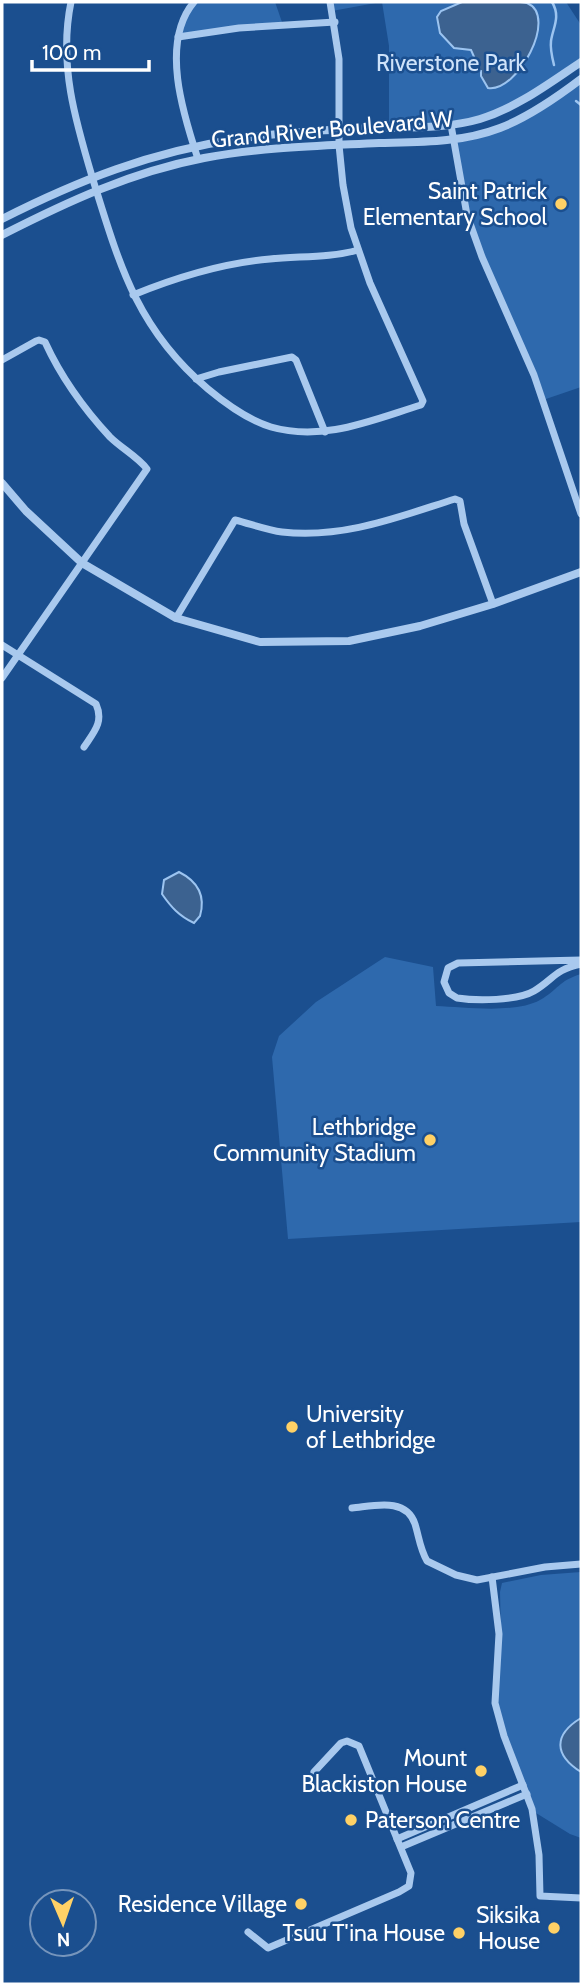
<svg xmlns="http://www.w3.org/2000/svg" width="583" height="1986" viewBox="0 0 583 1986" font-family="Cabin,sans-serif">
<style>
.green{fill:#2e69ad}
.water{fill:#3c6290;stroke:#9cc4f0;stroke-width:2}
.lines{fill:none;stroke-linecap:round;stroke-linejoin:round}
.stream{stroke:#9cc4f0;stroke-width:2.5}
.minor{stroke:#a9c9ee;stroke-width:7}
.tertiary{stroke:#a9c9ee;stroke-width:8}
.poi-dot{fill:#ffd166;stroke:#1b4f8f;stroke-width:2.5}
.labels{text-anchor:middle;stroke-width:5;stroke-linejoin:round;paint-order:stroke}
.park-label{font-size:23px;fill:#cfe3fa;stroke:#1b4f8f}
.street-label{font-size:23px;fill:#fff;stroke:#1b4f8f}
.poi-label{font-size:23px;fill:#fff;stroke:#1b4f8f;text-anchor:end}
</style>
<rect width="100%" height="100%" fill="#1b4f8f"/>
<g class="green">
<path d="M194,2H275L283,25L178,37Z"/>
<path d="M329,2H381L332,11Z"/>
<path d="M382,2H566L581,25V62L529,97L477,120L389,128V46Z"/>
<path d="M581,79V387L543,400L467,215L453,140L497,129Z"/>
<path d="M385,957L433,967L436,1006C465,1007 515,1014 540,1000C558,990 558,981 581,974V1222L288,1239L272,1057L279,1036L316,1002Z"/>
<path d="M581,1572V1838L570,1834L536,1813L503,1725L496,1693L501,1636L500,1592L502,1583L541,1575Z"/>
</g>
<g class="water">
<path d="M462,2C475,2 517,0 527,3C559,16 517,93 488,88L481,76V71L477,70L474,65L475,59L471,50L454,48L440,33L437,17L441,11Z"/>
<path d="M179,872C197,881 206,895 200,916L194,923C179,916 171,907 162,894L164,880Z"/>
<path d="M581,1718V1772C554,1755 553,1735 581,1718Z"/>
</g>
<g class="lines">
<g class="stream">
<path d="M552,2C561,17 553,27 551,41C550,49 552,57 554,65"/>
<path d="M576,101L581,105"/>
</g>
<g class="minor">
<path d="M71,2C58,65 76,123 94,183C120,267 138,330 208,389C226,404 248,420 271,427C323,442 372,420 421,405L423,401L370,283L351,228L343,185L339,145V59L330,2"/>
<path d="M194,2C160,42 183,114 198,159"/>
<path d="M178,37L239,28L335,22"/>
<path d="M451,125L467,215L482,257L534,375L581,514"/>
<path d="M133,295C177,277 223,263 270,259C300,256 329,258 358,250"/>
<path d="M2,360L36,341L39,340L45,342C61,377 84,409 110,437C121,448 138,457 147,469L2,678"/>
<path d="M196,379L219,372L292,357L296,360L325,432"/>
<path d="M176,618L235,520C251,524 267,530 282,532C343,539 398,517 455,499L460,501L464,524L493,604"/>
<path d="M2,645L96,704C104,722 94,732 84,747"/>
<path d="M581,960L458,963L448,968L444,982L449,993L457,998C476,1001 517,1001 534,991C554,979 554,970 581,964"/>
<path d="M352,1508C374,1506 406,1497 415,1524C419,1537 420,1549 427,1561L456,1575L477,1580L545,1567L581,1564"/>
<path d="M492,1577L499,1634L495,1703L504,1736L532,1809L539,1855L540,1896L581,1898"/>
<path d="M397,1839L523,1785"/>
<path d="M401,1847L527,1794"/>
<path d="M248,1932L268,1948L399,1892L409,1886L411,1873L359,1746L347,1741L341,1743L314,1772"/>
</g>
<g class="tertiary">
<path d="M2,219C79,180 151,152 237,139C282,132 329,130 374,128C409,127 446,129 480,119C518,107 548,84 581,62"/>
<path d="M2,235C67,202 131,172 204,158C262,147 320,146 379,143C419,142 461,143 500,128C529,117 556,98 581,79"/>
<path d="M2,483L26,511L82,563L176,618L260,642L349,641L420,626L493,604L581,572"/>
</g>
</g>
<g class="poi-dot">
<circle cx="561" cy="204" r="7"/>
<circle cx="430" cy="1140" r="7"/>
<circle cx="292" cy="1427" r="7"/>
<circle cx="481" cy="1771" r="7"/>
<circle cx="351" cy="1820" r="7"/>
<circle cx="301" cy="1904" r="7"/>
<circle cx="554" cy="1928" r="7"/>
<circle cx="459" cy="1933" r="7"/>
</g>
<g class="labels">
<g class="park-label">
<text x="451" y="71">Riverstone Park</text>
</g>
<g class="street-label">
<text transform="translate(332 129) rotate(-5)" y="8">Grand River Boulevard W</text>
</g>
<g class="poi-label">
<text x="547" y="199">Saint Patrick<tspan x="547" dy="26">Elementary School</tspan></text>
<text x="416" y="1135">Lethbridge<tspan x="416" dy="26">Community Stadium</tspan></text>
<text x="306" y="1422" text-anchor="start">University<tspan x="306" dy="26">of Lethbridge</tspan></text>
<text x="467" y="1766">Mount<tspan x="467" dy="26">Blackiston House</tspan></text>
<text x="365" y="1828" text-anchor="start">Paterson Centre</text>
<text x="287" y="1912">Residence Village</text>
<text x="540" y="1923">Siksika<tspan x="540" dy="26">House</tspan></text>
<text x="445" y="1941">Tsuu T'ina House</text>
</g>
</g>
<rect width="583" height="1986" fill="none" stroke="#ffffff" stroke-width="7"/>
<g transform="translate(63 1923) rotate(178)"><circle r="33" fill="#1b4f8f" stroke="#7695bc" stroke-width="2"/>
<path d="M0-5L12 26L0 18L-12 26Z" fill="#ffd166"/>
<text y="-10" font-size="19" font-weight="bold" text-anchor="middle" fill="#ffffff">N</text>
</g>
<path d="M32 60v10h117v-10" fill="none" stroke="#ffffff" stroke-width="3.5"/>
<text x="42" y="60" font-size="21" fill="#ffffff" stroke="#1b4f8f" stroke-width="5" paint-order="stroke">100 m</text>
</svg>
